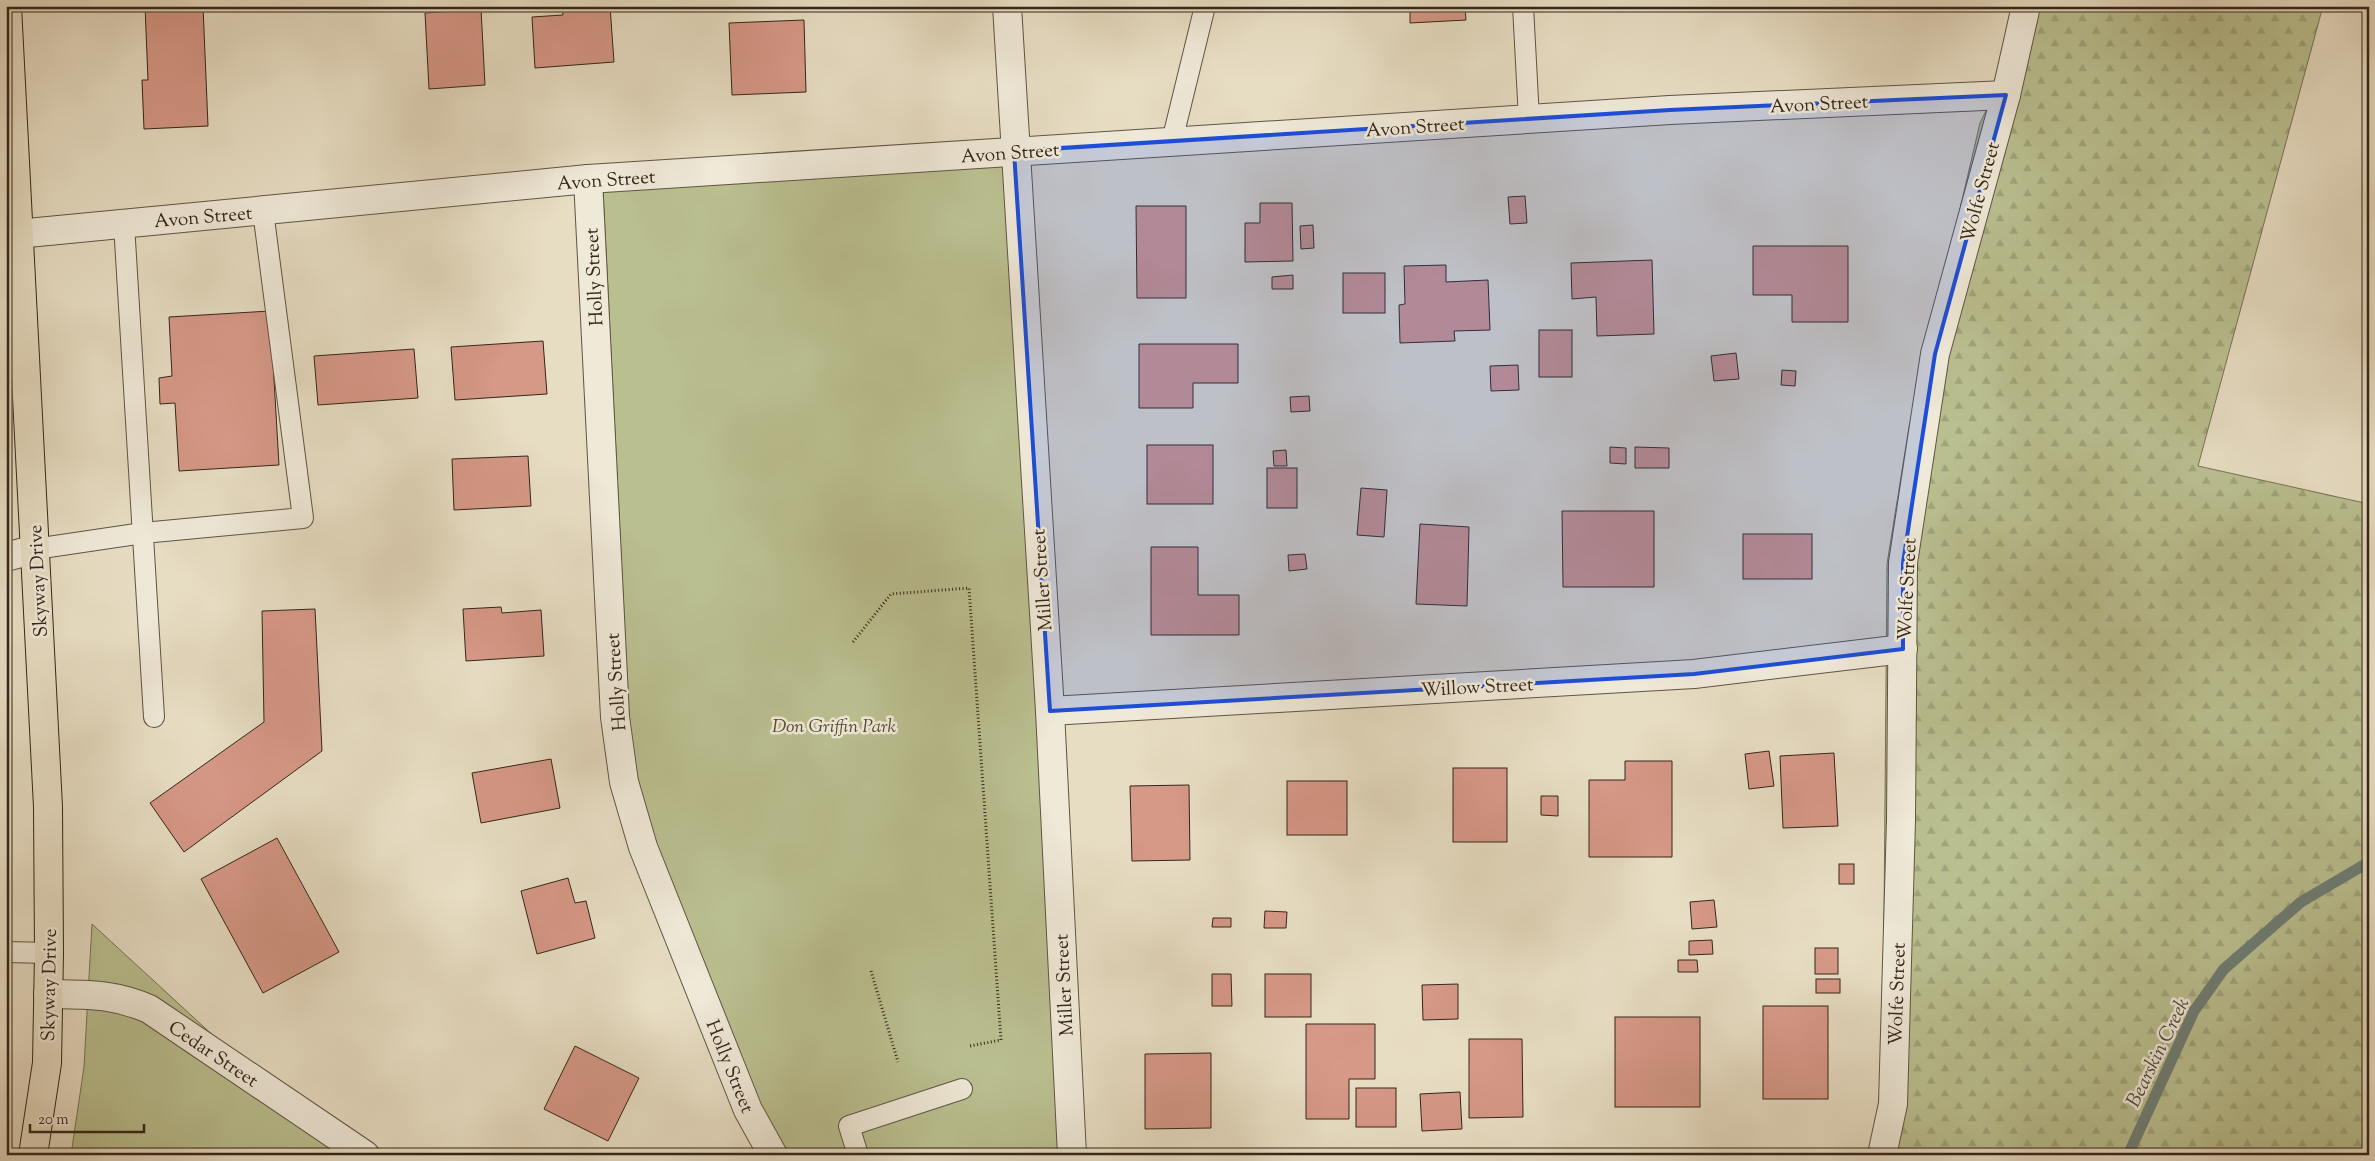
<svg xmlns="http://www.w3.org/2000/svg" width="2375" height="1161" viewBox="0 0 2375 1161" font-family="'Sorts Mill Goudy',serif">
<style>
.forest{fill:url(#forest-firs);stroke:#777254}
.park{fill:#babf90;stroke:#777254}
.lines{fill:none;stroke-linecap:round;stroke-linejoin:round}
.stream{stroke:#6f7f76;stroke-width:11}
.building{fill:#d69887;stroke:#342618}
.lane-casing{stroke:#615443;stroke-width:22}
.street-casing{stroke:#615443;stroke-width:30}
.primary-casing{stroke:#342618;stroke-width:30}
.path{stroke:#342618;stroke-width:3;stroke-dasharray:1 2.5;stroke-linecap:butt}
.lane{stroke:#efe9d8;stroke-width:20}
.street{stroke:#efe9d8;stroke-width:28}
.primary{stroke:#e7ddc3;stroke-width:28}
.marked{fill:#1d4ed8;fill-opacity:0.2;stroke:#1d4ed8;stroke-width:4;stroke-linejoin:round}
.labels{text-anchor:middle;stroke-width:5;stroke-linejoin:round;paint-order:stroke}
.street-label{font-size:19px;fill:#342618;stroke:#efe9d8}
.park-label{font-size:19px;font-style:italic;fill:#564c36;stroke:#efe9d8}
.water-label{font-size:20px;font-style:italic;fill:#4d4b3f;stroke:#efe9d8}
</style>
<defs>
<pattern id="forest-firs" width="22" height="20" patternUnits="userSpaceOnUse" patternTransform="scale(1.25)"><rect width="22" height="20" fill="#babf90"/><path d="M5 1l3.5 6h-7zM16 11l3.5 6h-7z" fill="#a0a47b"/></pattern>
</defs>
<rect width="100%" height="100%" fill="#e7ddc3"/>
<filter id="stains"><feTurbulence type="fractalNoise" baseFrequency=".004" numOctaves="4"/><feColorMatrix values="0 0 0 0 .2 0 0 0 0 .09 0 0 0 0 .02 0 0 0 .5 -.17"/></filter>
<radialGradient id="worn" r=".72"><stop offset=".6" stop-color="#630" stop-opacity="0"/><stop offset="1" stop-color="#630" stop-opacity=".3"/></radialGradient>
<path class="forest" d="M2038,6H2323L2198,466L2369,504V1155H1882L1887,564L1909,427L1980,123Z"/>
<g class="park">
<path d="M1004,161L1039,719L1060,1155H782L754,1103L650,838L632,776L603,189Z"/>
<path d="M92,924L343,1155H71L84,1067Z"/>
</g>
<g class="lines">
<path class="stream" d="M2128,1155L2194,1011L2224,969L2301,902L2369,862"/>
</g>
<g class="building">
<path d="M145,6H203L208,126L144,129L142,80H148Z"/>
<path d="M562,6H610L614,62L535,68L532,17L563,15Z"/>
<path d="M1410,6H1465L1466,20L1410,23Z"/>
<path d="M481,9L485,85L429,89L425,13Z"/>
<path d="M804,20L806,92L732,95L729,23Z"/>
<path d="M1525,196L1527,223L1510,224L1508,197Z"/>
<path d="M1260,203H1292L1293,261L1245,262V223H1260Z"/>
<path d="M1136,206H1186V298H1137Z"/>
<path d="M1313,225L1314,248L1301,249L1300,226Z"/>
<path d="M1753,246H1848V322H1792V295H1753Z"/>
<path d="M1652,260L1654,334L1597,336L1596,297L1572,299L1571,263Z"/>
<path d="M1446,265V282L1488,280L1490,330L1454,331L1455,341L1400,343L1399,305L1405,304L1404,266Z"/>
<rect x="1343" y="273" width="42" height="40"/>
<path d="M1293,275V289H1272V277Z"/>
<path d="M270,311L279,465L179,471L175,403L160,404L159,378L172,376L169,317Z"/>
<rect x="1539" y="330" width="33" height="47"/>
<path d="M543,341L547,394L455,400L451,347Z"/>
<path d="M1139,344H1238V383H1193V408H1139Z"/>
<path d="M414,349L418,398L318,405L314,356Z"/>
<path d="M1736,353L1739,379L1714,381L1711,356Z"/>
<path d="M1518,365L1519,390L1491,391L1490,366Z"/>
<path d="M1782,370L1796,371L1795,386L1781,385Z"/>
<path d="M1309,396L1310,411L1291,412L1290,397Z"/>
<rect x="1147" y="445" width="66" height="59"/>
<path d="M1610,447L1626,448V464L1610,463Z"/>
<path d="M1635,447L1669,448V468H1635Z"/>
<path d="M1286,450L1287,466H1274L1273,451Z"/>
<path d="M528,456L531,506L454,510L452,459Z"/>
<rect x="1267" y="468" width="30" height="40"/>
<path d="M1361,488L1387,490L1384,537L1357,535Z"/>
<path d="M1562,511H1654V587H1563Z"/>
<path d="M1420,524L1469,527L1467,606L1416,604Z"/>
<rect x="1743" y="534" width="69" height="45"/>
<path d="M1151,547H1198V595H1239V635H1151Z"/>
<path d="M1305,554L1307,569L1289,571L1288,555Z"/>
<path d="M501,607L502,613L541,610L544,656L466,661L463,609Z"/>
<path d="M315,609L322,751L184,852L150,803L264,722L262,611Z"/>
<path d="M1769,751L1774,786L1749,789L1745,754Z"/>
<path d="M1834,753L1838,826L1783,828L1780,756Z"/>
<path d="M551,759L560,808L481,823L472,773Z"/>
<path d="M1625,761H1672V857H1589V780H1625Z"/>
<rect x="1453" y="768" width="54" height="74"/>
<rect x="1287" y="781" width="60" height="54"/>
<path d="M1189,785L1190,860L1132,861L1130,786Z"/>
<path d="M1541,796H1558V816L1541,815Z"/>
<path d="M277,838L339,952L263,993L201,879Z"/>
<rect x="1839" y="864" width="15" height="20"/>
<path d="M568,878L575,903L586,901L595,938L537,954L521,891Z"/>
<path d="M1714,900L1717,927L1692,929L1690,902Z"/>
<path d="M1265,911L1287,912L1286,928H1264Z"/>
<path d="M1213,918H1231V927H1212Z"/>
<path d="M1712,940L1713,954L1689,955V941Z"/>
<rect x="1815" y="948" width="23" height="26"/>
<path d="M1678,960H1697L1698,972H1678Z"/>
<path d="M1212,974H1231L1232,1006H1212Z"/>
<rect x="1265" y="974" width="46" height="43"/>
<rect x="1816" y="979" width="24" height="14"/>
<path d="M1458,984V1019L1423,1020L1422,985Z"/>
<rect x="1763" y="1006" width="65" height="93"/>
<rect x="1615" y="1017" width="85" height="90"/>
<path d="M1306,1024H1375V1079H1349V1119H1306Z"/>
<path d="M1469,1039H1522L1523,1117L1469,1118Z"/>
<path d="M575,1046L639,1078L608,1141L544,1109Z"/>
<path d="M1211,1053V1128L1145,1129V1054Z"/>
<rect x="1356" y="1088" width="40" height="39"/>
<path d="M1460,1092L1462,1129L1422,1131L1420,1094Z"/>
</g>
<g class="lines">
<defs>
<g id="lane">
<path d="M1523,6L1529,119"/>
<path d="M1172,141L1205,6"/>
<path d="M124,224L154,717"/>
<path d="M35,549L143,533L303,518L263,211"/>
<path d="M6,952L49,953"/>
<path d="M858,1155L849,1126L962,1089"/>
</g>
<g id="street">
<path d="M1007,6L1050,711L1072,1155"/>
<path d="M588,179L615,717L624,782L643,847L748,1110L773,1155"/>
<path d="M17,234L588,179L1670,110L2006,95"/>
<path d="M6,557L35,549"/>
<path d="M1050,711L1694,674L1903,649"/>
<path d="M48,994C87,995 112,993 149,1009L365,1155"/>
<path d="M1882,1155L1893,1104L1901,820L1903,563L1935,354L2006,95L2026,6"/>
</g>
<path id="primary" d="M7,6L48,807L49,953L47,1063L33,1155"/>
</defs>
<use href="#lane" class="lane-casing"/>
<use href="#street" class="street-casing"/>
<use href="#primary" class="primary-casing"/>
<g class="path">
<path d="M853,642L891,594L969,588L1001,1040L970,1046"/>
<path d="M871,971L898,1062"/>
</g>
<use href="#lane" class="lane"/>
<use href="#street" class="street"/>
<use href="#primary" class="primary"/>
</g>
<path class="marked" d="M2006,95L1935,354L1903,563V649L1694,674L1050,711L1014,151L1670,110Z"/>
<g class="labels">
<g class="street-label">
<text transform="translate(1819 103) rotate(-3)" y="7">Avon Street</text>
<text transform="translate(1415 126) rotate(-4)" y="7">Avon Street</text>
<text transform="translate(1010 152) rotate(-4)" y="7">Avon Street</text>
<text transform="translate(606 179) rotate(-4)" y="7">Avon Street</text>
<text transform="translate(1979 192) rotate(-75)" y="7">Wolfe Street</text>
<text transform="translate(203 216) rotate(-5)" y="7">Avon Street</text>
<text transform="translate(593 277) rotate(-93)" y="7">Holly Street</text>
<text transform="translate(1041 580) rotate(-94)" y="7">Miller Street</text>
<text transform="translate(37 581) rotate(-93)" y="7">Skyway Drive</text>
<text transform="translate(1906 589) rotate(-87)" y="7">Wolfe Street</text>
<text transform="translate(615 682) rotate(-94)" y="7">Holly Street</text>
<text transform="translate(1477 686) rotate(-3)" y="7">Willow Street</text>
<text transform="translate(48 985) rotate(-89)" y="7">Skyway Drive</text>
<text transform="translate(1063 985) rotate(-93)" y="7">Miller Street</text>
<text transform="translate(1896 994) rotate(-88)" y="7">Wolfe Street</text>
<text transform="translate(214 1053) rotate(34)" y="7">Cedar Street</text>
<text transform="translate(731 1066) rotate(68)" y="7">Holly Street</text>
</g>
<g class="park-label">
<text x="834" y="732">Don Griffin Park</text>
</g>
<g class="water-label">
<text transform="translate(2157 1052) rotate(-64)" y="7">Bearskin Creek</text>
</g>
</g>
<rect width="2375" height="1161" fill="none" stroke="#e7ddc3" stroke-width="25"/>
<rect x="8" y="8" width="2360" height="1146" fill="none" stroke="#342618" stroke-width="2.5"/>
<rect x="12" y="12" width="2350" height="1136" fill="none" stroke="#342618"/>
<path d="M30 1124v8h114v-8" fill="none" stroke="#342618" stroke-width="2.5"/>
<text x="38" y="1124" font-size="15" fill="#342618" stroke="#efe9d8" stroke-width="4" paint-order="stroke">20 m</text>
<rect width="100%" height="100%" filter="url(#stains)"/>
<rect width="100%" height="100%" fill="url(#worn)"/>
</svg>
